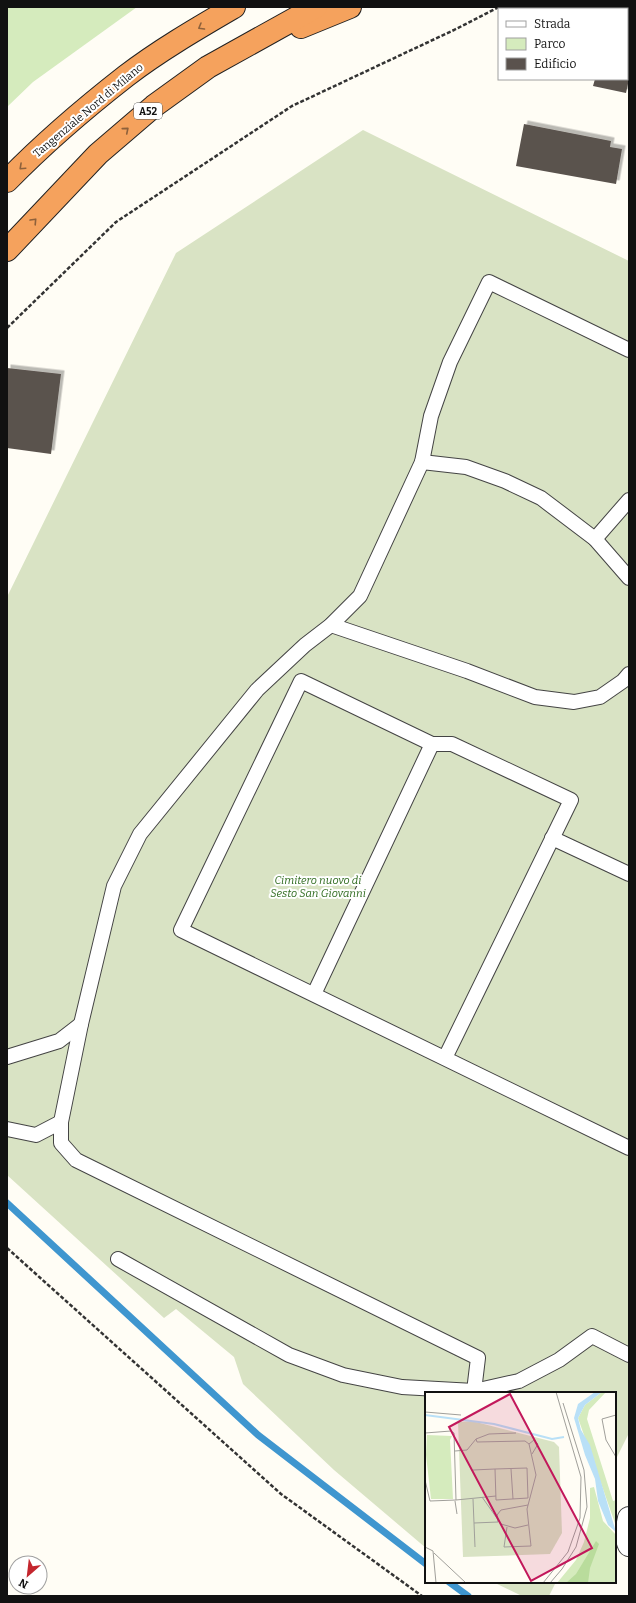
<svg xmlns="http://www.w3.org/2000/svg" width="636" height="1603" viewBox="0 0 636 1603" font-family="Bitter,serif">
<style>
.green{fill:#d5ebbd}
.cemetery{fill:#d9e3c4}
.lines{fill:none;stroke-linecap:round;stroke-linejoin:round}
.stream{stroke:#3f96cf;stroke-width:7}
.building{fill:#5a524d;filter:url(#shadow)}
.lane-casing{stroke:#444;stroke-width:16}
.street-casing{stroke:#444;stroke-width:24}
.highway-casing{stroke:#222;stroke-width:24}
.path{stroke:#333;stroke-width:2.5;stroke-dasharray:4 2;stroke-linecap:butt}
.lane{stroke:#fff;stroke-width:14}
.street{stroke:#fff;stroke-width:22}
.highway{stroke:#f5a25d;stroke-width:22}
.oneway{stroke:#8e613b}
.labels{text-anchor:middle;stroke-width:4;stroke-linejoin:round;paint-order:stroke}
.shield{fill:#fff;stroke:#585858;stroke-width:1}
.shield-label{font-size:10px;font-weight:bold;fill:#111}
.street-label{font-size:11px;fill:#111;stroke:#fff}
.park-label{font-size:11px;font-style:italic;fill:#2f6b1f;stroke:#fff}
.inset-river{fill:none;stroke:#b9e0f7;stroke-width:2}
.inset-road{fill:none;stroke:#a09f9a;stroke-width:1}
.view{fill:#c2185b;fill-opacity:0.15;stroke:#c2185b;stroke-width:2}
.inset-edge{fill:none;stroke:#111;stroke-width:2}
</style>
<defs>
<filter id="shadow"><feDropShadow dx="3.5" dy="-3.5" stdDeviation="0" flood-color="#0004"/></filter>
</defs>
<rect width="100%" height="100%" fill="#fffdf5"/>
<path class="green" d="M7,7H137L33,82L7,107Z"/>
<g class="cemetery">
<path d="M363,130L629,261V1433L615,1461V1393H426V1548L334,1470L243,1384L234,1357L176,1309L164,1318L7,1175V597L176,253Z"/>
<path d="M493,1582H556L549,1596H522Z"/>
</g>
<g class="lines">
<g class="stream">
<path d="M7,1203L258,1435L426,1564"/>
<path d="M449,1582L468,1596"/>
</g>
</g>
<g class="building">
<path d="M627,30H629V79L626,93L593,86L595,79H627Z"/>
<path d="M524,124L611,141L610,147L622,149L616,184L516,166Z"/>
<path d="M7,368L61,374L51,454L7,448Z"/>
</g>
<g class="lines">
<defs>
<g id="lane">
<path d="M589,9L590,7"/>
<path d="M422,462L466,467L505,481L541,498L595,539L629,578"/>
<path d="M595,539L629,500"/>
<path d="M331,625L467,671L535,697L574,702L600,697L623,681L629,674"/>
<path d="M552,838L629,874"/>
<path d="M314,994L432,744"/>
<path d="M7,1057L59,1041L81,1024"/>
<path d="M445,1058L571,800L452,744H432L301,681L181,930L629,1148"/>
<path d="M7,1129L36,1135L61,1122"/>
<path d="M118,1259L289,1355L343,1375L402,1387L474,1391L519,1381L559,1360L592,1336L629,1355"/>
<path d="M474,1391L478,1358L76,1160L61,1143V1122L81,1024L114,886L140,834L257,690L305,645L331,625L360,596L422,462L431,416L450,362L489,282L629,350"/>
</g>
<path id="street" d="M629,1518C627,1527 625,1537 629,1545"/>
<g id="highway">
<path d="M301,27L350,7"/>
<path d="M7,181C44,143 85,108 126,76C160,50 198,28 234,7"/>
<path d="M7,250L98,154L154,106L208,67L316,7"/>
</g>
</defs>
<use href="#lane" class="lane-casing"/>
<use href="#street" class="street-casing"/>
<use href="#highway" class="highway-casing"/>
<g class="path">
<path d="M7,328L116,222L292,106L454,30L499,7"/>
<path d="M7,1248L281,1494L422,1596"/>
</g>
<use href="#lane" class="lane"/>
<use href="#street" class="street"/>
<use href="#highway" class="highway"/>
</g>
<defs><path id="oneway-chevron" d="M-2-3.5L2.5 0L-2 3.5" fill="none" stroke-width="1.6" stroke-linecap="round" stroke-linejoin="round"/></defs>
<g class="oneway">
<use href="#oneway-chevron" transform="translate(201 27) rotate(150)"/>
<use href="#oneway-chevron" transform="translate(126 130) rotate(-40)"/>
<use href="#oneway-chevron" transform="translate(22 167) rotate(137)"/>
<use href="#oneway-chevron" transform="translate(34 221) rotate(-47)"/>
</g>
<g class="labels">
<rect class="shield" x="134" y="103" width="28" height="16" rx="3"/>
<g class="shield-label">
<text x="148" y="115">A52</text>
</g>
<g class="street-label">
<text transform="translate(88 110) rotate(-40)" y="4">Tangenziale Nord di Milano</text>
</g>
<g class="park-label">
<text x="318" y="884">Cimitero nuovo di<tspan x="318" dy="13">Sesto San Giovanni</tspan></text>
</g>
</g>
<g transform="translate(425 1392)">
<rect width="191" height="191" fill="#fffdf5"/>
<path d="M177,0H181L164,18L162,27L188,109L191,108V134L153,26L160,13ZM2,43L27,44L25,48L28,107H6L1,63ZM169,95L178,129L191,143V191H132L151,168L159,150L165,126V96Z" fill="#d5ebbd"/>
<path d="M171,149L174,152L165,176L163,191H141L151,182Z" fill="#b9dc9c"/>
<path d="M47,29L129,50L134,55L137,141L125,162L38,165L33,30Z" fill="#d9e3c4"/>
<path d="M170,0H177L160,13L153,26L156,38L165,53L191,140L183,133L173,109L170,87L160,63L149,26L153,12Z" fill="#b9e0f7"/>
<path class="inset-river" d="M0,23L69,32L127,47L139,45"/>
<path class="inset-road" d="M0,20L36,23M191,23L177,27L181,48L191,65M0,41L26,39L29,41L31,108L5,109L0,88M51,47L52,50L100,49L104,52L111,83L102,117L106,154L79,155L82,135M104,52L109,48L113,52L107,62M30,59L42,58L51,47L64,42L91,41M86,77L88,107M48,78L70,77L102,76L103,106L71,108L70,77M57,105L76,132L90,136L103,133M48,107L50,155M31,108L71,104M30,109L32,122M49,131L73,130L72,123L76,118L103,113M0,155L8,159L11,191M9,161L41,191M118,191L143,160L155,126L156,85L131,0M125,191L137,177L151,155L162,115L159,78L138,11"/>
<path class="view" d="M85,2L167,156L106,189L24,35Z"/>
<rect width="191" height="191" class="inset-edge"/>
</g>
<rect width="636" height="1603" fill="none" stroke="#111111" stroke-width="16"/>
<rect x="498" y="8" width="130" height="72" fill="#ffffff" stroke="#a0a0a0"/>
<rect x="506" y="21" width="20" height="6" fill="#ffffff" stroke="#a0a0a0"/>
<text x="534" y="28" font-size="12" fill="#111111">Strada</text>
<rect x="506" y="38" width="20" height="12" fill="#d5ebbd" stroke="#a0a0a0"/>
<text x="534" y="48" font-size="12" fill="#111111">Parco</text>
<rect x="506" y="58" width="20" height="12" fill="#5a524d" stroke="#a0a0a0"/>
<text x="534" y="68" font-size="12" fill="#111111">Edificio</text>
<g transform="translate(28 1575) rotate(208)"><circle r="19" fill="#ffffff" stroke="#a0a0a0"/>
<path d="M0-3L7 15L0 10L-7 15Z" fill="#c4262e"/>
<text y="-6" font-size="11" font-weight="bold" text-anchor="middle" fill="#111111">N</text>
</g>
</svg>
